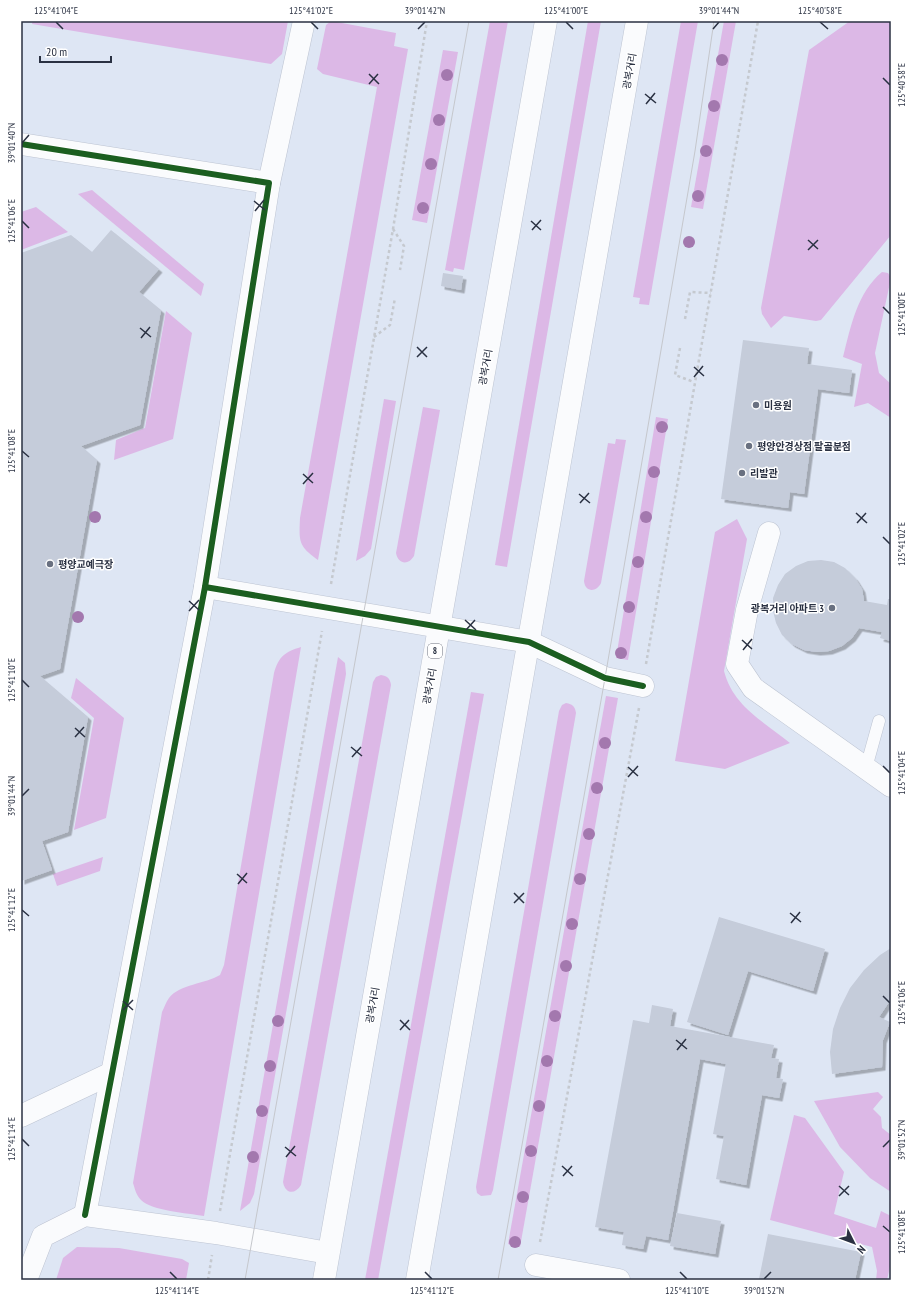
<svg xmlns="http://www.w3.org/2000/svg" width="912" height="1301" viewBox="0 0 912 1301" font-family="'PT Sans Narrow','Noto Sans KR',sans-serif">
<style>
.green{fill:#dcb8e6}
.building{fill:#c5ccda;filter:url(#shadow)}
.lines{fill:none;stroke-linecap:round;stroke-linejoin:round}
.lane-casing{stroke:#bdc4d2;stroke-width:13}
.street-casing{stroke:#bdc4d2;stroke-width:23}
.highway-casing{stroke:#bdc4d2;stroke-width:23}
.path{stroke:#c5c9cf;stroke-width:2.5;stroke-dasharray:3 3;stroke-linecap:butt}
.lane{stroke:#fafbfd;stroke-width:12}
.street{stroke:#fafbfd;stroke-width:22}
.highway{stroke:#fafbfd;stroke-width:22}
.tram{stroke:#c5c7cc;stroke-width:1}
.cycleway-casing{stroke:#fff;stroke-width:8}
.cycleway{stroke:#1b5e20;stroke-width:6}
.tree{fill:#a378ae}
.ticks{fill:none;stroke:#2a3142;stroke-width:1.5}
.poi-dot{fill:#697080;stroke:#fff;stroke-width:1.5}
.labels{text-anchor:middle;stroke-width:3;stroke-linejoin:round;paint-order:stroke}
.shield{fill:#fff;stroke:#6a6f7b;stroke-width:1}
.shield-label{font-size:9px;font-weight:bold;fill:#2a3142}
.street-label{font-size:10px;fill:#2a3142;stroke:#fff}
.poi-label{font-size:10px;font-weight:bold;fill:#2a3142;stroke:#fff;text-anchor:start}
.neatline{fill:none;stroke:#2a3142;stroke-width:1.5}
.ticks-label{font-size:10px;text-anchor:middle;fill:#2a3142}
</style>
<defs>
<filter id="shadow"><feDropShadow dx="3.5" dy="3.5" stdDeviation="0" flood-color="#0004"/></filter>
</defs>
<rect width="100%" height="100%" fill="#dee6f4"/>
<g class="green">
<path d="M33,21H288L282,54L271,64L32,24Z"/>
<path d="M331,21L396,33L394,46L408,49L318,560C298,546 299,541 300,518L377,87L323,74L317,69L326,25Z"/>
<path d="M490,21H508L464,270L454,268L453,272L445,270Z"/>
<path d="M588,21H601L507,567L495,565Z"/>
<path d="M681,21H698L649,305L639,304L640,298L633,297Z"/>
<path d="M724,21H736L703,209L691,207Z"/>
<path d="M850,21H891V235L821,320L816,321L784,316L771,328L762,314L761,308L809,50Z"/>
<path d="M443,50L458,52L427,223L412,220Z"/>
<path d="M92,190L204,284L201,296L78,194Z"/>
<path d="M36,207L68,232L21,250V212Z"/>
<path d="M882,272L888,273L891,278L875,353L879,373L891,384V418L868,403L854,407L862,364L843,357C851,326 857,293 882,272Z"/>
<path d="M166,311L192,333L173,439L114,460L116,440L145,428Z"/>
<path d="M384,399L396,401L371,549L365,556L356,561Z"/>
<path d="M423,407L440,410L414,556C408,566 398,564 396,553Z"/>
<path d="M656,417L668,419L628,660L616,658Z"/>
<path d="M616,439L626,440L601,583C596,593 585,592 584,581L608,443L615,444Z"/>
<path d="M737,519L747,539L724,671C733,706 763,721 790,743L725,769L675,761L715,532Z"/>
<path d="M301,647L204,1216C187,1213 152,1211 141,1200C136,1195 135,1189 133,1183L162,1012C164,1008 166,1002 169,998C180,984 205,984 220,975L224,965L274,673C279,656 285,652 301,647Z"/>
<path d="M338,657L345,663L346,674L254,1194L250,1203L240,1211Z"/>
<path d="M381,675C387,676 390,678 391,685L301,1185C295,1195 285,1194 283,1182L373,682L376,677Z"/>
<path d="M76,678L124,718L106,818L74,830L94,718L71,698Z"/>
<path d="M471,692L484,694L378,1280H365Z"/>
<path d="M606,696L618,698L520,1247L508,1244Z"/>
<path d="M566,703C573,704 575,707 576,713L493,1190L491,1195L481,1196L477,1193L476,1187L559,711L562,705Z"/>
<path d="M103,857L100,871L57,886L53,874Z"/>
<path d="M878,1092L883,1097L873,1109L881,1117L882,1128L891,1135V1192L870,1178L840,1147L814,1101Z"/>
<path d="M794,1115L805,1118L844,1172L834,1214L876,1228L881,1211L891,1216V1262L887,1280H876L877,1271L872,1247L770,1220Z"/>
<path d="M77,1247L119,1248L182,1259L189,1263L186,1280H56L63,1258Z"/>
</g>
<g class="building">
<path d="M111,230L159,269L139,292L161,310L140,425L81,446L97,460L60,669L40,676L88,717L68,832L42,841L52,870L21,881V253L71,235L92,252Z"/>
<path d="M443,273L463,276L461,290L441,286Z"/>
<path d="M743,340L809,348L807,364L852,370L849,393L818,389L804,494L790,492L788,508L721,499Z"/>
<path d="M821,560L834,562L845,568L855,578L862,589L864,601L887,605L888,599H891V641L880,638L882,632L859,628L852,638L842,646L829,651L817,652L804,650L792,644L782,635L776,623L773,611V598L778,585L785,574L796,566L808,561Z"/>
<path d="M719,917L825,949L813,991L748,971L728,1035L687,1022Z"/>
<path d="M891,948V999L879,1017L890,1022L883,1040L882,1067L832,1074L830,1052L833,1029L840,1008L850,988L864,970L880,955Z"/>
<path d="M652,1005L673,1009L670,1026L774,1045L771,1058L779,1059L776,1078L783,1079L779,1098L762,1095L746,1185L716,1179L724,1136L713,1134L726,1064L700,1059L668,1240L646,1236L643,1249L622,1245L624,1232L595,1227L633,1020L649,1023Z"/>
<path d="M677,1213L721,1221L715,1254L670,1246Z"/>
<path d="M768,1234L861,1252L855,1280L759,1279Z"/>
</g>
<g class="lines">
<defs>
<path id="lane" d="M866,768L879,721"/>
<g id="street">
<path d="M21,144L269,183L205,587L85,1215"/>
<path d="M269,183L304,21"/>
<path d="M769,533L747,610L737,664L753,688L891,786"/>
<path d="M205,587L529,642L605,678L643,686"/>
<path d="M21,1116L112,1073"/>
<path d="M536,1265L619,1280"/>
<path d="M26,1280L43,1236L85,1215L216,1233L328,1253"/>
</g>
<g id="highway">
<path d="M324,1280L546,21"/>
<path d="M417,1280L637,21"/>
</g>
</defs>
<use href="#lane" class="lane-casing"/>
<use href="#street" class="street-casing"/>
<use href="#highway" class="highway-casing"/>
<g class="path">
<path d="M393,229L404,246L400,270"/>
<path d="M685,319L690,292L711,293"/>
<path d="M374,337L390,325L395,298"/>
<path d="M680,348L675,375L694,382"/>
<path d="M331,584L393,229L427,21"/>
<path d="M646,664L758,21"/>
<path d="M220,1211L322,631"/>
<path d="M540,1242L639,708"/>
<path d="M208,1280L212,1255"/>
</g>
<use href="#lane" class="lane"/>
<use href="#street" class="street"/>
<use href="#highway" class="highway"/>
<g class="tram">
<path d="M245,1280L469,21"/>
<path d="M498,1280L605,678L695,151L714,21"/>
</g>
<defs>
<g id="cycleway">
<path d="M21,144L269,183L205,587L85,1215"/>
<path d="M205,587L529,642L605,678L643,686"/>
</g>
</defs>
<use href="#cycleway" class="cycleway-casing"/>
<use href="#cycleway" class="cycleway"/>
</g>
<g class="tree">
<circle cx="722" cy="60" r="6"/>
<circle cx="447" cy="75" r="6"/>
<circle cx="714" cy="106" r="6"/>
<circle cx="439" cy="120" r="6"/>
<circle cx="706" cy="151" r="6"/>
<circle cx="431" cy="164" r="6"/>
<circle cx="698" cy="196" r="6"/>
<circle cx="423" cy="208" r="6"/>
<circle cx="689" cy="242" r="6"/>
<circle cx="662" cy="427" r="6"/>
<circle cx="654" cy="472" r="6"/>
<circle cx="95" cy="517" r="6"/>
<circle cx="646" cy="517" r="6"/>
<circle cx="638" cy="562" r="6"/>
<circle cx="629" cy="607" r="6"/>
<circle cx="78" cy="617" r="6"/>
<circle cx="621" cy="653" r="6"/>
<circle cx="605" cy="743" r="6"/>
<circle cx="597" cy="788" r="6"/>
<circle cx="589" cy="834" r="6"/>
<circle cx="580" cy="879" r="6"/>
<circle cx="572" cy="924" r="6"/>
<circle cx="566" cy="966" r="6"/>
<circle cx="555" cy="1016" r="6"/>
<circle cx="278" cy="1021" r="6"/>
<circle cx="547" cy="1061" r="6"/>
<circle cx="270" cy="1066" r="6"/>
<circle cx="539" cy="1106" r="6"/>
<circle cx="262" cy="1111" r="6"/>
<circle cx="531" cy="1151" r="6"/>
<circle cx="253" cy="1157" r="6"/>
<circle cx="523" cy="1197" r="6"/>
<circle cx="515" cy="1242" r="6"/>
</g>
<path class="ticks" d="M56,22L63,29M311,22L318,29M566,22L573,29M820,22L828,29M418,29L425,22M713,29L719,22M369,74L379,84M883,78L890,85M369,84L378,74M645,94L656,103M646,104L655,93M22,143L29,135M254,201L265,210M255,211L264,200M22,221L29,228M531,221L541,230M532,230L541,220M808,240L818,249M808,250L818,240M883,307L890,314M140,328L151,337M141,338L150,327M417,347L427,357M417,357L427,347M694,367L704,376M694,377L703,366M22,451L29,457M303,474L313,483M303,484L313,473M579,494L590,503M580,503L589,493M856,513L867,523M857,523L866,513M883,537L890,544M189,601L199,610M189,611L199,600M465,620L476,630M466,630L475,620M742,640L752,649M743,650L752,639M22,680L29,687M75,728L85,737M75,737L84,727M351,747L362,756M352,757L361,747M883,766L890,773M628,767L638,776M628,777L638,766M22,796L29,789M237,874L247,883M238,884L247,873M514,893L524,903M514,903L524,893M22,910L29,916M790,913L801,922M791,923L800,912M883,996L890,1003M123,1001L133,1010M123,1010L133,1000M400,1020L410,1030M400,1030L409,1020M676,1040L687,1049M677,1050L686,1039M22,1139L29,1146M285,1147L296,1156M883,1147L890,1140M286,1157L295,1146M562,1166L573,1176M563,1176L572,1166M839,1186L849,1195M839,1196L849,1186M883,1226L890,1232M170,1272L177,1279M425,1272L432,1279M680,1272L687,1279M764,1279L771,1272"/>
<g class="poi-dot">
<circle cx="756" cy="405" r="4"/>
<circle cx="749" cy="446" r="4"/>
<circle cx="742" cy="473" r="4"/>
<circle cx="50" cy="564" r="4"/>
<circle cx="832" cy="608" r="4"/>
</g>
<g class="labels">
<rect class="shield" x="428" y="644" width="14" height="14" rx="3"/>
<g class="shield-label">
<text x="435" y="654">8</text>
</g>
<g class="street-label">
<text transform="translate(629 71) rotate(-80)" y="4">광복거리</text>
<text transform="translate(485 367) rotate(-80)" y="4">광복거리</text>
<text transform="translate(429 686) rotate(-80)" y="4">광복거리</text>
<text transform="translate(372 1005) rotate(-80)" y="4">광복거리</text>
</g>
<g class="poi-label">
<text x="764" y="409">미용원</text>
<text x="757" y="450">평양안경상점 팔골분점</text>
<text x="750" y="477">리발관</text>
<text x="58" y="568">평양교예극장</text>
<text x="824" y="612" text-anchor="end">광복거리 아파트 3</text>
</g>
</g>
<rect width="912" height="1301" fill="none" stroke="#ffffff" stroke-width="44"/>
<g transform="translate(854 1243) rotate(132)" stroke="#ffffff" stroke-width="3" paint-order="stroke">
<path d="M0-3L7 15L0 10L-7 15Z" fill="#2a3142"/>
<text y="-6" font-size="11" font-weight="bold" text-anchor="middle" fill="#2a3142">N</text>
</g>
<path d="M40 56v6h71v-6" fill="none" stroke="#2a3142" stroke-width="2"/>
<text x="46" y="56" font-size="12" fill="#2a3142" stroke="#ffffff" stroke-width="3" paint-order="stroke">20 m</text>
<rect x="22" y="22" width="868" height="1257" class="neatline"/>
<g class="ticks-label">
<text x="56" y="14">125°41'04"E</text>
<text x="311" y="14">125°41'02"E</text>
<text x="425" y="14">39°01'42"N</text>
<text x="566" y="14">125°41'00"E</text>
<text x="719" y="14">39°01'44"N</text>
<text x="820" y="14">125°40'58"E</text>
<text transform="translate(901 85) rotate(-90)" y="4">125°40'58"E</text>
<text transform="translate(11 143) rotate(-90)" y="4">39°01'40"N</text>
<text transform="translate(11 221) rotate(-90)" y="4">125°41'06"E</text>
<text transform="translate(901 314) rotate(-90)" y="4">125°41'00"E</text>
<text transform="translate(11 451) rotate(-90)" y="4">125°41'08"E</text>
<text transform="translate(901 544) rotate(-90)" y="4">125°41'02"E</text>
<text transform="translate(11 680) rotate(-90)" y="4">125°41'10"E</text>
<text transform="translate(901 773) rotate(-90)" y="4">125°41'04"E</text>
<text transform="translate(11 796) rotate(-90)" y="4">39°01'44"N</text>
<text transform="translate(11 910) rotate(-90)" y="4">125°41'12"E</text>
<text transform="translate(901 1003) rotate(-90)" y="4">125°41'06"E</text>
<text transform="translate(11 1139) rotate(-90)" y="4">125°41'14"E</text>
<text transform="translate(901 1140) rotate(-90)" y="4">39°01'52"N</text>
<text transform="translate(901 1232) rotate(-90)" y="4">125°41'08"E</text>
<text x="177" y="1294">125°41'14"E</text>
<text x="432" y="1294">125°41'12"E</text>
<text x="687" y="1294">125°41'10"E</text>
<text x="764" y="1294">39°01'52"N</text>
</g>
</svg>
